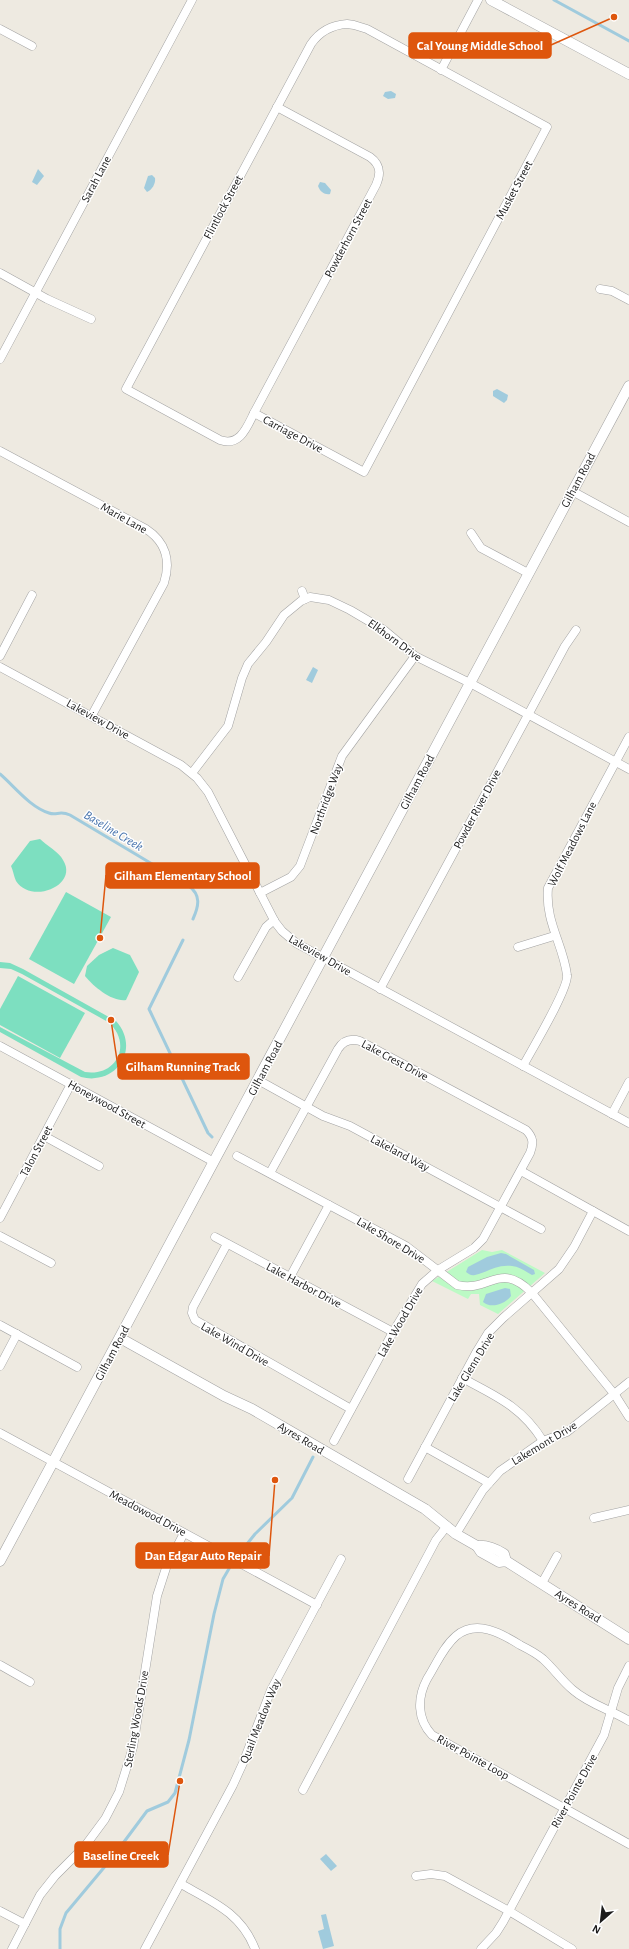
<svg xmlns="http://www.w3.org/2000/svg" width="629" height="1949" viewBox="0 0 629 1949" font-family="'Alegreya Sans',sans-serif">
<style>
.park{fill:#bcfac5}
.pitch{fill:#7ddfc0}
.water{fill:#a0cbdd}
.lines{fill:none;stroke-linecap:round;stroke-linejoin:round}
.stream{stroke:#a0cbdd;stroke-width:3}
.minor-casing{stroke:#a3a3a3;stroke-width:9}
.tertiary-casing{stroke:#a3a3a3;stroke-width:11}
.minor{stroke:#fff;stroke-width:8}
.tertiary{stroke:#fff;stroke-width:10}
.labels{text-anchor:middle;stroke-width:3;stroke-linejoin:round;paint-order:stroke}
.street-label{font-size:12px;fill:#1c1c1c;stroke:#fff}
.water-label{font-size:13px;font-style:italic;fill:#4773ad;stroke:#fff}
.leader{fill:none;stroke:#de560d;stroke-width:1.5}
.callout-dot{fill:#de560d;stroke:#fff;stroke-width:1.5}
.callout{fill:#de560d;stroke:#de560d;stroke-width:1.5}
.callout-label{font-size:13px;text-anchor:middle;font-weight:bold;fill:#fff}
</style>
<rect width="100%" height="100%" fill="#eeeae1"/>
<path class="park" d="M482,1250L492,1252L502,1250L545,1273L498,1314L480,1305L479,1294H471L468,1299L432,1281Z"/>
<g class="pitch">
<path d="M40,839C46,845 59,852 63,860C79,885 32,905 16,881C14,877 13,870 11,866L30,841Z"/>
<path d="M66,892L111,917L74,984L29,959Z"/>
<path d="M113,948L130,955L139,972L126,1000C112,1002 94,987 85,976L87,966L99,955Z"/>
<path d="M0,962L10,963L23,969L116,1021C141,1049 116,1086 81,1077L0,1032V1027L85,1072C117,1077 133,1043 108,1022L22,974L11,969L0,968Z"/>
<path d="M18,976L85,1013L60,1058L0,1025V1009Z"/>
</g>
<g class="water">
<path d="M391,91L396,94L395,98L388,99L383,96L385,92Z"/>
<path d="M38,169L44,176L37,185L32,182Z"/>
<path d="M152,175L155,178C156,183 152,190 147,192L144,188L148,176Z"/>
<path d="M320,182L325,183L331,190L330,194C325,195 320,192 318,186Z"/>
<path d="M497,389L508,395L507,400L504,403L493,396V391Z"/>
<path d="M313,667L318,670L312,683L306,680Z"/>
<path d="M501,1253L506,1254L534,1270L535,1274L532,1275C525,1271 520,1267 512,1266C497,1264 488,1272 475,1275C471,1276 469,1274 466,1272L468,1267L487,1257Z"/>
<path d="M505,1288L510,1289L511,1296C505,1304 491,1309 483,1302L486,1294Z"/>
<path d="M326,1854L337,1866L331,1871L320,1859Z"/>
<path d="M326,1914L334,1946L323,1949L318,1931L324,1929L321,1915Z"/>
</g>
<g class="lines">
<g class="stream">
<path d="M554,0L629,41"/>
<path d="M0,774C15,787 30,807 49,813C57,816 59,810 70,815L189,886C201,895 199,906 193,919"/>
<path d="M183,940L149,1009L208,1133L212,1137"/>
<path d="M239,1554L255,1534L292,1498L313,1457"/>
<path d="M60,1949V1929L66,1913L112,1858L147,1811L168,1802L175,1793L189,1740L214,1614L223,1579L230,1567"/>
</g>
<defs>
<g id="minor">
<path d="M347,24L354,25L367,29L547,127L364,472L254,413C247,427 240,447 220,440L126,389L311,44C320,31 331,25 347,24Z"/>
<path d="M0,29L32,46"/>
<path d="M441,70L478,0"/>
<path d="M0,273L47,299L91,319"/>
<path d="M600,289L612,291L629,300"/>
<path d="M0,359L192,0"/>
<path d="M254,413L376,185C381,174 381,165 370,157L277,107"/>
<path d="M0,451L146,529C166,542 171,561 164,583L92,715"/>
<path d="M572,491L629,522"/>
<path d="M471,533L481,548L528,573"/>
<path d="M302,591L305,599"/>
<path d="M0,656L32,595"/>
<path d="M0,667L181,765L197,778L208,792L275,922L282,931L296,943L629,1123"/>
<path d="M192,773L228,726L242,678L248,664L266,642L284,615L301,601L310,597L329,600L350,610L384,630L415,656L470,683L629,769"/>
<path d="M260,893L291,877L300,866L342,756L415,656"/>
<path d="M518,947L554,936"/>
<path d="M238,977L266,927L274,920"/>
<path d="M380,989L528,715L565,646L576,630"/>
<path d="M0,1046L214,1162"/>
<path d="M523,1066C531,1051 569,988 567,975C563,944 545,922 548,888L629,737"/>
<path d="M258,1080L323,1116L350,1126L541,1229"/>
<path d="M612,1114L629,1082"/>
<path d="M44,1136L99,1166"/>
<path d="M237,1156L406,1246L457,1285C490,1293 499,1260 532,1293L615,1395L629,1417"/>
<path d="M521,1171L629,1231"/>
<path d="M270,1173L338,1049C343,1041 350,1038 360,1041L526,1130C533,1137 534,1143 530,1153L483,1239L474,1248L438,1270L422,1284L393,1332L334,1441"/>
<path d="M0,1218L71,1084"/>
<path d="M0,1236L51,1263"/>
<path d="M215,1237L393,1332"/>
<path d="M227,1244L193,1307L192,1313L195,1320L351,1409"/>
<path d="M290,1277L329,1205"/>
<path d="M0,1325L77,1367"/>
<path d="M0,1366L17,1334"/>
<path d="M462,1378C496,1396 522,1407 543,1441"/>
<path d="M0,1433L317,1605"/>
<path d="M425,1447L489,1483"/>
<path d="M408,1479L477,1351L488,1333L503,1318L559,1269L574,1247L593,1211"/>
<path d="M594,1518L629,1510"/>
<path d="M456,1534L483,1490L500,1471L543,1441L567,1432L629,1382"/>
<path d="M542,1583L557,1556"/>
<path d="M0,1665L30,1682"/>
<path d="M629,1721C611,1710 589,1704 573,1690C562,1681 554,1669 543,1659C536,1653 528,1649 520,1645C501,1633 476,1619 456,1636C443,1647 436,1665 427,1679C417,1698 417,1719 432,1735L629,1844"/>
<path d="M303,1790L436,1540L447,1526"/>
<path d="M416,1876L431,1874L445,1876L509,1911L572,1949"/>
<path d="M181,1884C213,1902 241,1913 255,1949"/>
<path d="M0,1911L25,1924"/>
<path d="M12,1949L40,1895L55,1876L85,1846L105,1819L119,1792L133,1747L157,1596L166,1568L184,1533"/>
<path d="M145,1949L233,1785L243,1763L271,1690L341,1559"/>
<path d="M481,1949L496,1933L503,1922L604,1735L618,1688L629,1666"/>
</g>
<g id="tertiary">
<path d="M491,0L629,74"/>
<path d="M120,1338L224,1396L252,1409L425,1509L456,1534L477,1546L481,1552L499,1562L506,1561L629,1639"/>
<path d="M477,1546C487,1545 496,1549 504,1554L506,1561"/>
<path d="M0,1561L629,386"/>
</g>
</defs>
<use href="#minor" class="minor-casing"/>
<use href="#tertiary" class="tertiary-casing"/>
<use href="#minor" class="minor"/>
<use href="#tertiary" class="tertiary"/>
</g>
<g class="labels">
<g class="street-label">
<text transform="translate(96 179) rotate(-62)" y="4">Sarah Lane</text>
<text transform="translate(514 190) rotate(-62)" y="4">Musket Street</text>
<text transform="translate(223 207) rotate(-62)" y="4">Flintlock Street</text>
<text transform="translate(348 238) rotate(-62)" y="4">Powderhorn Street</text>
<text transform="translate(293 434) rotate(28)" y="4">Carriage Drive</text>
<text transform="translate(578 480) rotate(-62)" y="4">Gilham Road</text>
<text transform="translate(124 518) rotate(29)" y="4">Marie Lane</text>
<text transform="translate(395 640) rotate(36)" y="4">Elkhorn Drive</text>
<text transform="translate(98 719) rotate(29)" y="4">Lakeview Drive</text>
<text transform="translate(417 782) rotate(-62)" y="4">Gilham Road</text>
<text transform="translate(326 799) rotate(-70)" y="4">Northridge Way</text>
<text transform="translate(477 809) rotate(-62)" y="4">Powder River Drive</text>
<text transform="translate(572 844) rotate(-63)" y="4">Wolf Meadows Lane</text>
<text transform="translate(320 955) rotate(30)" y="4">Lakeview Drive</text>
<text transform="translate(395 1060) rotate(28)" y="4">Lake Crest Drive</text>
<text transform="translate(265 1068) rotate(-62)" y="4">Gilham Road</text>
<text transform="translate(107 1104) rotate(29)" y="4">Honeywood Street</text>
<text transform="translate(36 1151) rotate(-62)" y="4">Talon Street</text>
<text transform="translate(400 1153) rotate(28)" y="4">Lakeland Way</text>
<text transform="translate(391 1240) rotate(31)" y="4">Lake Shore Drive</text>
<text transform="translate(304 1285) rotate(28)" y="4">Lake Harbor Drive</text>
<text transform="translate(400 1322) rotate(-60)" y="4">Lake Wood Drive</text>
<text transform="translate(235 1344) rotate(30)" y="4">Lake Wind Drive</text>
<text transform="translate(112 1353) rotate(-62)" y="4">Gilham Road</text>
<text transform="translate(471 1367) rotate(-59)" y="4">Lake Glenn Drive</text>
<text transform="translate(301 1438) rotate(31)" y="4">Ayres Road</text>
<text transform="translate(544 1443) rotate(-31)" y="4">Lakemont Drive</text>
<text transform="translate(148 1513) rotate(28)" y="4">Meadowood Drive</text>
<text transform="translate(578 1606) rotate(32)" y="4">Ayres Road</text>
<text transform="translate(136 1719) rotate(-80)" y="4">Sterling Woods Drive</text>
<text transform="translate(260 1721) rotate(-68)" y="4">Quail Meadow Way</text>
<text transform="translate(473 1757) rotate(29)" y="4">River Pointe Loop</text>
<text transform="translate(574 1791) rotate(-61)" y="4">River Pointe Drive</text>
</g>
<g class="water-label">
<text transform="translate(114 830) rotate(31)" y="5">Baseline Creek</text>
</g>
</g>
<path class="leader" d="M614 17L551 45M100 938L106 875M111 1020L118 1067M275 1480L269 1556M180 1781L168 1855"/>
<g class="callout-dot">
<circle cx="614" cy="17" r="4"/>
<circle cx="100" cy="938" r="4"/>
<circle cx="111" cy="1020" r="4"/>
<circle cx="275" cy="1480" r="4"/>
<circle cx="180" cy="1781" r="4"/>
</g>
<g class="callout">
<rect x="409" y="33" width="142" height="25" rx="4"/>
<rect x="106" y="863" width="153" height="25" rx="4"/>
<rect x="118" y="1054" width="131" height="25" rx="4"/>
<rect x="136" y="1543" width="133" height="25" rx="4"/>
<rect x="75" y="1842" width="93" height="25" rx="4"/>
</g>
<g class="callout-label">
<text x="480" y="50">Cal Young Middle School</text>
<text x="183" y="880">Gilham Elementary School</text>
<text x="183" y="1071">Gilham Running Track</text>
<text x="203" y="1560">Dan Edgar Auto Repair</text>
<text x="121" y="1860">Baseline Creek</text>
</g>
<g transform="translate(601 1921) rotate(208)" stroke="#ffffff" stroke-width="3" paint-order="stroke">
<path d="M0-3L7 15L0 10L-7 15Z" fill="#1c1c1c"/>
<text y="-6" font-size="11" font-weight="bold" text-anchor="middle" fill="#1c1c1c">N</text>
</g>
</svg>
